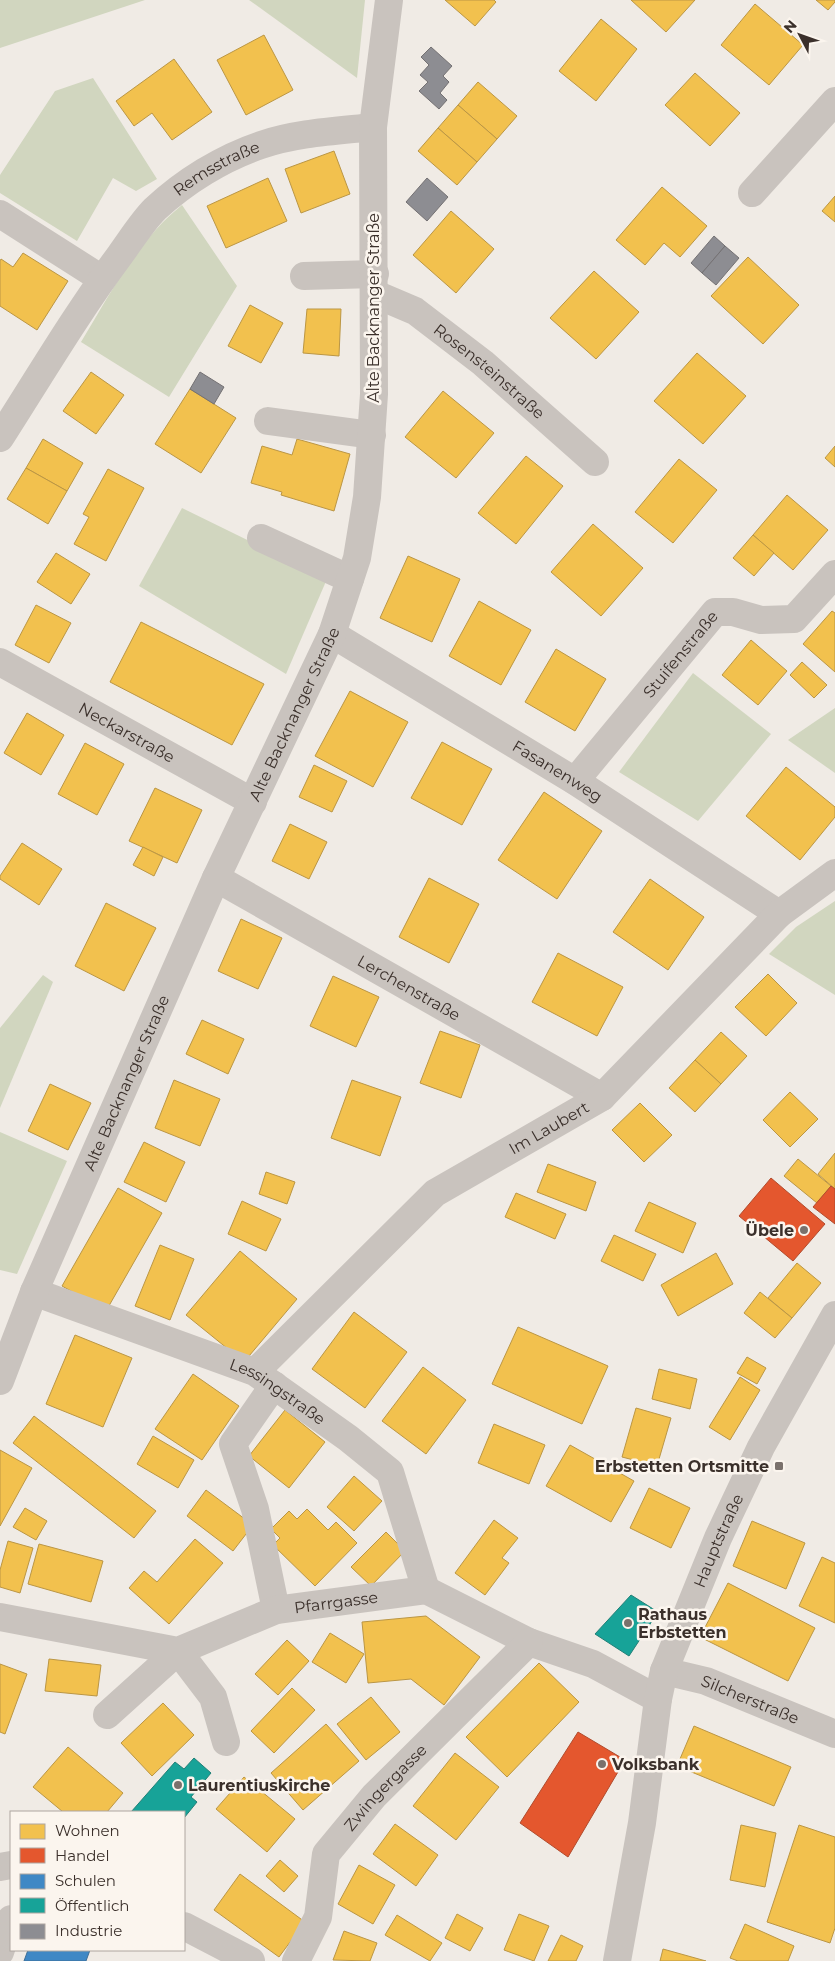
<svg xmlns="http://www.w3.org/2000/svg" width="835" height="1961" viewBox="0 0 835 1961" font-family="Montserrat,sans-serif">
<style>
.green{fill:#d1d6bf}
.homes{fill:#f2c14e;stroke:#bb9644}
.shops{fill:#e4572e;stroke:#b14b2d}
.schools{fill:#3f88c5;stroke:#3e6e97}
.public{fill:#17a398;stroke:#228077}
.industry{fill:#8d8d92;stroke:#747173}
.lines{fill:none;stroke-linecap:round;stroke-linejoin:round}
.minor{stroke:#c9c3be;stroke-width:28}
.poi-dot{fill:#7a716c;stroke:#fbf5ee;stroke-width:2}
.labels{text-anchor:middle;stroke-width:5;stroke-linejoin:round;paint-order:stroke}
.street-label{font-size:16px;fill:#3b302b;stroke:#fbf5ee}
.poi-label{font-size:16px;font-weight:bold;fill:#3b302b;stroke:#fbf5ee;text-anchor:start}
</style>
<rect width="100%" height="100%" fill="#f0ebe5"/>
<g class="green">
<path d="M0,0H145L0,48Z"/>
<path d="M249,0H365L357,78Z"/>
<path d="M93,78L157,179L136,191L113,178L77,241L0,193V175L55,91Z"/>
<path d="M182,205L237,286L169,397L81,342C110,294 137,241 182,205Z"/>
<path d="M182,508L327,579L286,674L139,586Z"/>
<path d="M693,673L771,734L698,821L619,772Z"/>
<path d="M835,708V773L788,740Z"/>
<path d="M835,901V995L769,954L796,927Z"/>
<path d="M43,975L53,982L0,1108V1028Z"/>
<path d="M0,1132L67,1161L17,1274L0,1270Z"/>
</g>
<g class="homes">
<path d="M445,0H494L496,2L475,26Z"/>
<path d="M631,0H695L666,32Z"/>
<path d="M816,0H835V2L828,10Z"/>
<path d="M755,4L803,45L769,85L721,45Z"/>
<path d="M601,19L637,49L596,101L559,71Z"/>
<path d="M264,35L293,90L246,115L217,60Z"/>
<path d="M174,59L212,112L172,140L152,113L134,126L116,101Z"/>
<path d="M695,73L740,113L710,146L665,105Z"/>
<path d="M478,82L517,116L497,139L458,105Z"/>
<path d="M458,105L497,139L477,162L438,128Z"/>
<path d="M438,128L477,162L457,185L418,151Z"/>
<path d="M334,151L350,194L301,213L285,169Z"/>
<path d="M268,178L287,221L226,248L207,206Z"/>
<path d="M662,187L707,226L680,257L664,243L645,265L616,240Z"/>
<path d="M835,196V222L822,211Z"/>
<path d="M451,211L494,249L456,293L413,255Z"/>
<path d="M23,253L68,281L37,330L0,306V261L1,259L13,267Z"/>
<path d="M748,257L799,305L763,344L711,296Z"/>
<path d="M594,271L639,312L596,359L550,318Z"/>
<path d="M250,305L283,323L261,363L228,346Z"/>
<path d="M307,309H341L339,356L303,353Z"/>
<path d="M697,353L746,396L703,444L654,401Z"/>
<path d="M91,372L124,395L96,434L63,411Z"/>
<path d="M190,389L236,418L201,473L155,444Z"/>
<path d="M443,391L494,433L456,478L405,437Z"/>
<path d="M43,439L83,463L67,491L26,468Z"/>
<path d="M297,439L350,454L334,511L281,495L282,492L251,483L262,446L292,455Z"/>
<path d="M835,446V467L825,458Z"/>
<path d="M526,456L563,486L516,544L478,513Z"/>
<path d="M679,459L717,490L673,543L635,512Z"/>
<path d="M26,468L67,491L48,524L7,499Z"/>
<path d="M108,469L144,488L106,561L74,544L89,517L83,514Z"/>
<path d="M787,495L828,530L793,570L753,535Z"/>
<path d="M593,524L643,568L601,616L551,572Z"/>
<path d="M753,535L774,553L754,576L733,558Z"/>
<path d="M56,553L90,574L71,604L37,582Z"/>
<path d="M408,556L460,579L432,642L380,618Z"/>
<path d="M479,601L531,630L501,685L449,656Z"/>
<path d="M36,605L71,623L49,663L15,645Z"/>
<path d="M832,611L835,613V672L803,644Z"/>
<path d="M141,622L264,684L232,745L110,682Z"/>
<path d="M751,640L787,671L758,705L722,675Z"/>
<path d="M556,649L606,679L575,731L525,702Z"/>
<path d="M802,662L827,685L814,698L790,675Z"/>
<path d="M350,691L408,722L373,787L315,756Z"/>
<path d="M27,713L64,735L41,775L4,753Z"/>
<path d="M442,742L492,769L462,825L411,798Z"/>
<path d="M85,743L124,764L97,815L58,794Z"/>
<path d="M314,765L347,781L332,812L299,797Z"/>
<path d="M786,767L835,807V817L800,860L746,816Z"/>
<path d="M155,788L202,810L177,863L129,841Z"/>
<path d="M544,792L602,831L557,899L498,860Z"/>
<path d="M290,824L327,842L309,879L272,861Z"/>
<path d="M22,843L62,869L39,905L0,879V876Z"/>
<path d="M143,847L163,857L154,876L133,865Z"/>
<path d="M429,878L479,904L449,963L399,937Z"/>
<path d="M650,879L704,917L668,970L613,932Z"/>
<path d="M106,903L156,928L124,991L75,966Z"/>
<path d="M241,919L282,938L258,989L218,971Z"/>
<path d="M558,953L623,987L597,1036L532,1002Z"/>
<path d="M768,974L797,1003L766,1036L735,1007Z"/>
<path d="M333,976L379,997L356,1047L310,1026Z"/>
<path d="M202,1020L244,1039L228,1074L186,1054Z"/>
<path d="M440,1031L480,1045L461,1098L420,1083Z"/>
<path d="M721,1032L747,1056L721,1084L695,1060Z"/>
<path d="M695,1060L721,1084L695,1112L669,1088Z"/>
<path d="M174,1080L220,1099L200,1146L155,1128Z"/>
<path d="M352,1080L401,1097L380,1156L331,1138Z"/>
<path d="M50,1084L91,1103L68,1150L28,1131Z"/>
<path d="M790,1092L818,1119L790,1147L763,1120Z"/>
<path d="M640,1103L672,1135L644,1162L612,1130Z"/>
<path d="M144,1142L185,1162L166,1202L124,1182Z"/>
<path d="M835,1153V1189L818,1174Z"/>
<path d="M798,1159L831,1186L817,1203L784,1176Z"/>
<path d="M548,1164L596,1182L586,1211L537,1192Z"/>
<path d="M266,1172L295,1182L287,1204L259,1194Z"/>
<path d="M118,1188L162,1213L106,1311L62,1286Z"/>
<path d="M516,1193L566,1214L555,1239L505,1217Z"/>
<path d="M242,1201L281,1219L266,1251L228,1234Z"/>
<path d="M649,1202L696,1223L683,1253L635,1231Z"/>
<path d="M614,1235L656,1254L643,1281L601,1261Z"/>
<path d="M160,1245L194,1259L170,1320L135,1306Z"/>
<path d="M240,1251L297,1299L244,1362L186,1315Z"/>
<path d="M716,1253L733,1284L678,1316L661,1285Z"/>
<path d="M797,1263L821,1283L792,1318L768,1298Z"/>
<path d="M760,1292L792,1318L775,1338L744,1313Z"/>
<path d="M354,1312L407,1352L365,1408L312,1369Z"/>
<path d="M518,1327L608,1366L582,1424L492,1384Z"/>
<path d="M75,1335L132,1358L103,1427L46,1404Z"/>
<path d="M747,1357L766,1368L757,1384L737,1373Z"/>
<path d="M423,1367L466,1400L426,1454L382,1421Z"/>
<path d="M659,1369L697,1379L690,1409L652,1399Z"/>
<path d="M193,1374L239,1406L202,1460L155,1429Z"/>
<path d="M740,1377L760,1390L730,1440L709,1427Z"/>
<path d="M636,1408L671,1418L657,1466L622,1457Z"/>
<path d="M285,1410L325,1442L289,1488L249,1456Z"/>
<path d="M34,1416L156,1511L134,1538L13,1443Z"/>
<path d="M494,1424L545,1445L529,1484L478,1463Z"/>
<path d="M153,1436L194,1460L178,1488L137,1464Z"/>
<path d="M570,1445L634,1481L611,1522L546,1486Z"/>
<path d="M0,1450L32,1468L0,1526Z"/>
<path d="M354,1476L382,1501L354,1531L327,1507Z"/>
<path d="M649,1488L690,1508L671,1548L630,1528Z"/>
<path d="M206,1490L253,1525L233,1551L187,1516Z"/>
<path d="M25,1508L47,1521L36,1540L13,1527Z"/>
<path d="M307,1509L328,1530L336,1522L357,1543L315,1586L273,1545L280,1538L271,1529L289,1511L297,1519Z"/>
<path d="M494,1520L518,1538L502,1558L509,1563L485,1595L455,1573Z"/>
<path d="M752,1521L805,1543L786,1589L733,1566Z"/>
<path d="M386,1532L405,1551L371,1586L351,1567Z"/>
<path d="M195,1539L223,1563L169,1624L129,1588L144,1571L157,1582Z"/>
<path d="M8,1541L33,1548L20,1593L0,1587V1570Z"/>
<path d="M39,1544L103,1561L91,1602L28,1584Z"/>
<path d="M822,1557L835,1563V1623L799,1606Z"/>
<path d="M728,1583L815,1628L788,1681L700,1637Z"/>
<path d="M426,1616L480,1657L444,1705L411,1679L368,1683L362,1622Z"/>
<path d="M330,1633L364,1654L346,1683L312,1662Z"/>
<path d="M287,1640L309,1661L278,1695L255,1674Z"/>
<path d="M49,1659L101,1665L97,1696L45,1691Z"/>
<path d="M539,1663L579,1702L507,1777L466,1737Z"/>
<path d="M0,1664L27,1674L5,1734L0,1732Z"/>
<path d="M292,1688L315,1710L274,1753L251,1731Z"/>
<path d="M371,1697L400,1732L366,1760L337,1724Z"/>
<path d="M163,1703L194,1735L152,1776L121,1743Z"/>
<path d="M326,1724L359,1761L303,1810L271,1773Z"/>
<path d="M694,1726L791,1767L774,1806L677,1766Z"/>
<path d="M68,1747L123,1793L107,1812H63L33,1787Z"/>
<path d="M455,1753L499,1787L456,1840L413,1806Z"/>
<path d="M244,1777L295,1819L267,1852L216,1809Z"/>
<path d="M395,1824L438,1855L416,1886L373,1854Z"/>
<path d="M741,1825L776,1833L765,1887L730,1880Z"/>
<path d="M799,1825L835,1837V1928L830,1943L767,1922Z"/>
<path d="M280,1860L298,1876L284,1892L266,1876Z"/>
<path d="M359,1865L395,1885L373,1924L338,1904Z"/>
<path d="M240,1874L305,1922L279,1957L214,1910Z"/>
<path d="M457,1914L483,1928L470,1951L445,1938Z"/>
<path d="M519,1914L549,1926L534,1961L504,1950Z"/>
<path d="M397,1915L442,1943L430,1961L385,1935Z"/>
<path d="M745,1924L794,1946L788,1961H738L730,1958Z"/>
<path d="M344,1931L377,1943L370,1961L333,1960Z"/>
<path d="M561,1935L583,1946L576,1961H548Z"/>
<path d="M663,1949L706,1961H660Z"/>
</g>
<g class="shops">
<path d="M771,1178L825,1224L793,1261L739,1216Z"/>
<path d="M831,1186L835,1189V1224L813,1207Z"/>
<path d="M578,1732L625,1760L568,1857L520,1823Z"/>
</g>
<path class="schools" d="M28,1950H90L86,1961H24Z"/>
<g class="public">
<path d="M631,1595L658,1612L629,1656L595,1634Z"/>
<path d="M194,1758L211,1773L191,1797L197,1802L184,1818V1812H131L175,1762L184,1769Z"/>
</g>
<g class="industry">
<path d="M431,47L452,66L443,76L449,82L440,93L447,100L439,109L419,91L428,82L420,75L429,65L421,57Z"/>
<path d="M427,178L448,197L427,221L406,202Z"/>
<path d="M714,236L725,246L702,273L691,263Z"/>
<path d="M725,246L739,258L716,285L702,273Z"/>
<path d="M200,372L224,387L214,404L190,389Z"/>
</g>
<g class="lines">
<g class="minor">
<path d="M752,193L835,101"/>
<path d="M0,214L102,279"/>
<path d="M304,276L375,274"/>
<path id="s1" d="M375,294L415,311L483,363L595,462"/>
<path d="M268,421L372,435"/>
<path id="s2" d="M0,438C39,377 77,313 120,255C131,240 142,222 155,209C184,182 222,158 261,145C296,133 336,131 373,127"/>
<path d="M261,538L350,579"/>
<path id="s3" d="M332,634L575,781L779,914"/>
<path id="s4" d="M0,662L253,802"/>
<path id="s5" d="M575,781L715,612H733L761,620L794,619L835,574"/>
<path id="s6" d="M216,878L602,1097"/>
<path id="s7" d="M34,1292L255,1372L348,1438L390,1472L426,1590"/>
<path id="s8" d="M255,1372L435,1193L602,1097L779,914L835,873"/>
<path id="s9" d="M0,1381L34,1292L216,878L332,634L357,558L367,497L374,394L373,127L389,0"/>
<path d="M274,1385L233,1444L255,1509L276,1610"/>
<path id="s10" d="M0,1617L178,1651L276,1610L426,1590L529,1642L593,1664L658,1699"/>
<path id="s11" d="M664,1671L706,1681L835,1734"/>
<path d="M107,1715L178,1651L213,1697L226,1742"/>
<path d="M0,1867L11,1865"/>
<path d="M184,1926L251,1961"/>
<path d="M0,1952L11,1919"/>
<path id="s12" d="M296,1961L318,1917L326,1854L374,1796L529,1642"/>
<path id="s13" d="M617,1961L642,1823L658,1699L664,1671L718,1538L761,1447L835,1315"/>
</g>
</g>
<g class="poi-dot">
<circle cx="804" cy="1230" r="5"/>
<rect x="774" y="1461" width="10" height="10" rx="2.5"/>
<circle cx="628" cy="1623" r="5"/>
<circle cx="602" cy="1764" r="5"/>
<circle cx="178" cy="1785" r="5"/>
</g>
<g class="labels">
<g class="street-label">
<text dy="6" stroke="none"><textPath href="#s2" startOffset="351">Remsstraße</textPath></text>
<text transform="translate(373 308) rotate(-90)" y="6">Alte Backnanger Straße</text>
<text dy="6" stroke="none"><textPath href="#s1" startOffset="139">Rosensteinstraße</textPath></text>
<text dy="6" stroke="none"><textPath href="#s5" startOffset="165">Stuifenstraße</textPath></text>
<text dy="6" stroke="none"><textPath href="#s9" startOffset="729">Alte Backnanger Straße</textPath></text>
<text dy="6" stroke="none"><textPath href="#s4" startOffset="145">Neckarstraße</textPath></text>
<text dy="6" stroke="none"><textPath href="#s3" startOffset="264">Fasanenweg</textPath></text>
<text dy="6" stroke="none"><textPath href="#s6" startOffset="222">Lerchenstraße</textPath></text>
<text dy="6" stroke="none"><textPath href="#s9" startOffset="324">Alte Backnanger Straße</textPath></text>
<text dy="6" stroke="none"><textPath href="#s8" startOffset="385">Im Laubert</textPath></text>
<text dy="6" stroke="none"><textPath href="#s7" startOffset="264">Lessingstraße</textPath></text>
<text dy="6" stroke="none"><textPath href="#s13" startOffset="435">Hauptstraße</textPath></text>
<text dy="6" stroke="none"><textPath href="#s10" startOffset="348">Pfarrgasse</textPath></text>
<text dy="6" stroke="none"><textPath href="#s11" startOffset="91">Silcherstraße</textPath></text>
<text dy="6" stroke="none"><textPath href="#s12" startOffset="202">Zwingergasse</textPath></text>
</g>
<g class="poi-label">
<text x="794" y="1236" text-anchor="end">Übele</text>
<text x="769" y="1472" text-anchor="end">Erbstetten Ortsmitte</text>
<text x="638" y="1620">Rathaus<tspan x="638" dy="18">Erbstetten</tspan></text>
<text x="612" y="1770">Volksbank</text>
<text x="188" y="1791">Laurentiuskirche</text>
</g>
</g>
<rect x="10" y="1811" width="175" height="140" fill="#fbf5ee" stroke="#aea6a0"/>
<rect x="20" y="1824" width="25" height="15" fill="#f2c14e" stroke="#aea6a0"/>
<text x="55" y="1836" font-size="15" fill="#3b302b">Wohnen</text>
<rect x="20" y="1848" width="25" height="15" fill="#e4572e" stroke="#aea6a0"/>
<text x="55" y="1861" font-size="15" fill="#3b302b">Handel</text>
<rect x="20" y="1874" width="25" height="15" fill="#3f88c5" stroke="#aea6a0"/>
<text x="55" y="1886" font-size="15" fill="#3b302b">Schulen</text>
<rect x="20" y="1898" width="25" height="15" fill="#17a398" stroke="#aea6a0"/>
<text x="55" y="1911" font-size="15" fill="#3b302b">Öffentlich</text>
<rect x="20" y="1924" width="25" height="15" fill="#8d8d92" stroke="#aea6a0"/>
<text x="55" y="1936" font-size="15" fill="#3b302b">Industrie</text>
<g transform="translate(800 35) rotate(311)" stroke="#fbf5ee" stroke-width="4" paint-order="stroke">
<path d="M0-4L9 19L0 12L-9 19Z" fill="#3b302b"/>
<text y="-8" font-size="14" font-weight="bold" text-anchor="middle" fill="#3b302b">N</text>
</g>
</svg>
